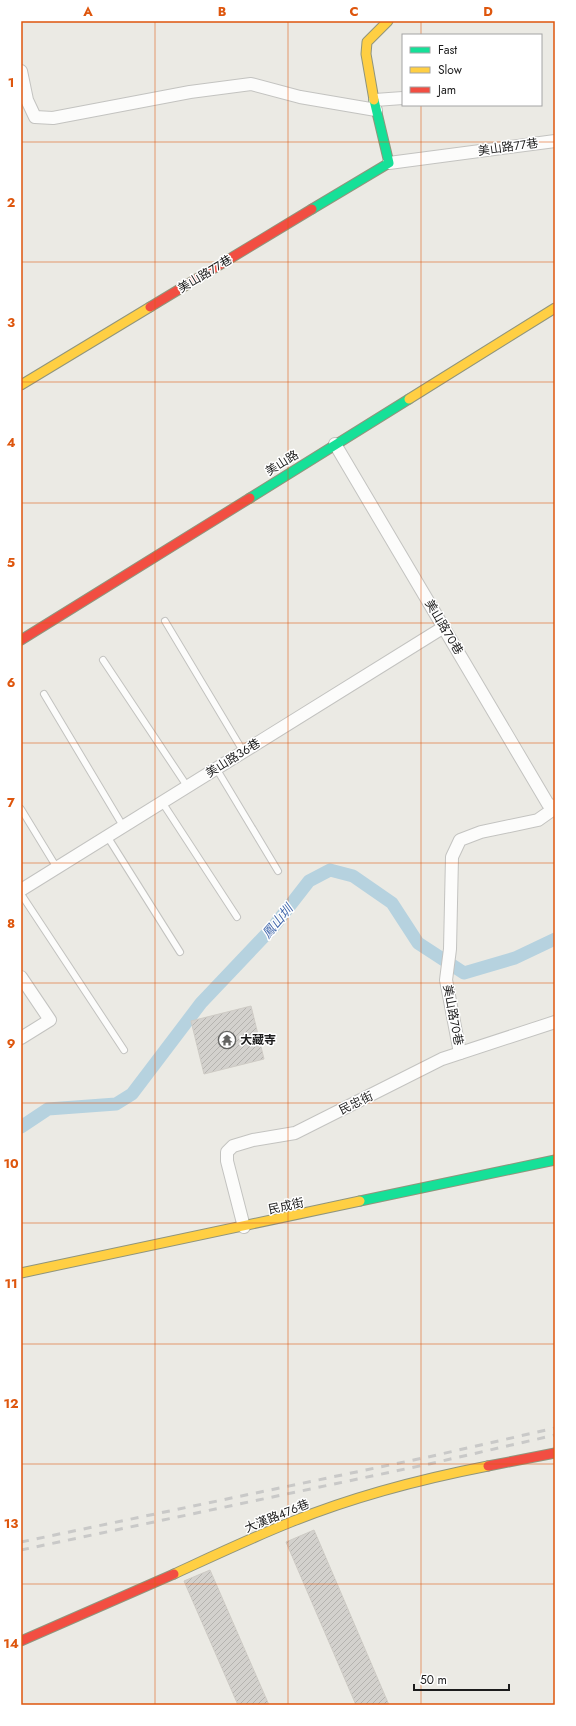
<svg xmlns="http://www.w3.org/2000/svg" width="576" height="1726" viewBox="0 0 576 1726" font-family="Jost,'Noto Sans TC',sans-serif">
<style>
.lines{fill:none;stroke-linecap:round;stroke-linejoin:round}
.canal{stroke:#b6d2df;stroke-width:13}
.building{fill:url(#building-hatch);stroke:#cecbc5}
.lane-casing{stroke:#c3c3c0;stroke-width:8}
.street-casing{stroke:#c3c3c0;stroke-width:14}
.fast-casing{stroke:#90957c;stroke-width:11}
.slow-casing{stroke:#90957c;stroke-width:11}
.jam-casing{stroke:#90957c;stroke-width:11}
.lane{stroke:#fcfcfb;stroke-width:6}
.street{stroke:#fcfcfb;stroke-width:12}
.fast{stroke:#16e098;stroke-width:9}
.slow{stroke:#ffcf43;stroke-width:9}
.jam{stroke:#f24e42;stroke-width:9}
.rail{stroke:#c9c9c8;stroke-width:3;stroke-dasharray:8 8;stroke-linecap:butt}
.grid{fill:none;stroke:#de560d;stroke-width:1;stroke-opacity:0.55}
.labels{text-anchor:middle;stroke-width:3;stroke-linejoin:round;paint-order:stroke}
.street-label{font-size:12px;fill:#1c1c1c;stroke:#fff}
.poi-label{font-size:12px;font-weight:bold;fill:#1c1c1c;stroke:#fff;text-anchor:start}
.water-label{font-size:13px;font-style:italic;fill:#466bad;stroke:#fff}
.neatline{fill:none;stroke:#de560d;stroke-width:1.5}
.grid-label{font-size:13px;text-anchor:middle;font-weight:bold;fill:#de560d}
</style>
<defs>
<pattern id="building-hatch" width="6" height="6" patternUnits="userSpaceOnUse"><rect width="6" height="6" fill="#d3d1cd"/><path d="M-1 1l2-2M0 6l6-6M5 7l2-2" fill="none" stroke="#b5b3af"/></pattern>
</defs>
<rect width="100%" height="100%" fill="#ebeae4"/>
<g class="lines">
<path class="canal" d="M21,1127L48,1109L116,1104L132,1094L201,1003L274,926L309,881L330,870L353,876L392,903L418,943L464,973L515,958L555,939"/>
</g>
<g class="building">
<path d="M251,1006L264,1059L204,1074L191,1021Z"/>
<path d="M314,1530L389,1705H356L286,1542Z"/>
<path d="M210,1570L269,1705H238L184,1581Z"/>
</g>
<g class="lines">
<defs>
<g id="lane">
<path d="M165,621L243,751"/>
<path d="M103,660L187,786"/>
<path d="M44,694L123,826"/>
<path d="M216,768L278,871"/>
<path d="M162,802L237,917"/>
<path d="M21,809L57,868"/>
<path d="M107,836L180,952"/>
<path d="M21,894L124,1050"/>
</g>
<g id="street">
<path d="M21,71L27,100L35,117L53,118L190,92L251,84L300,97L376,110"/>
<path d="M375,100L403,98"/>
<path d="M389,163L555,141"/>
<path d="M335,444L548,804L555,807"/>
<path d="M21,890L444,627"/>
<path d="M21,977L50,1020L21,1038"/>
<path d="M460,1053L446,980L450,949L452,857L460,840L481,832L538,820L555,808"/>
<path d="M244,1227L227,1161V1152L233,1146L253,1140L295,1133L442,1059L555,1022"/>
</g>
<g id="fast">
<path d="M312,209L389,163L374,100"/>
<path d="M250,498L409,399"/>
<path d="M360,1201L555,1160"/>
</g>
<g id="slow">
<path d="M374,100L366,54L367,42L388,21"/>
<path d="M21,385L150,307"/>
<path d="M409,399L555,308"/>
<path d="M21,1273L360,1201"/>
<path d="M174,1574C213,1556 251,1538 291,1522C355,1496 421,1479 488,1466"/>
</g>
<g id="jam">
<path d="M150,307L312,209"/>
<path d="M21,640L250,498"/>
<path d="M488,1466L555,1453"/>
<path d="M21,1641L174,1574"/>
</g>
</defs>
<use href="#lane" class="lane-casing"/>
<use href="#street" class="street-casing"/>
<use href="#fast" class="fast-casing"/>
<use href="#slow" class="slow-casing"/>
<use href="#jam" class="jam-casing"/>
<use href="#lane" class="lane"/>
<use href="#street" class="street"/>
<use href="#fast" class="fast"/>
<use href="#slow" class="slow"/>
<use href="#jam" class="jam"/>
<g class="rail">
<path d="M21,1542L428,1457L555,1428"/>
<path d="M21,1550L429,1464L555,1435"/>
</g>
</g>
<path class="grid" d="M155,21V1705M288,21V1705M421,21V35M421,105V1705M21,142H555M21,262H555M21,382H555M21,503H555M21,623H555M21,743H555M21,863H555M21,983H555M21,1103H555M21,1223H555M21,1344H555M21,1464H555M21,1584H555"/>
<defs>
<symbol id="temple-ring" viewBox="-11 -11 22 22"><circle r="9.5" fill="#fff" stroke="#646462" stroke-width="1.5"/><path d="M0-6L5-2H3V0L6.5 2.5H4V6H1.5V3h-3V6H-4V2.5H-6.5L-3 0V-2H-5Z" fill="#646462"/></symbol>
</defs>
<g fill-rule="evenodd">
<use href="#temple-ring" x="217" y="1030" width="20" height="20"/>
</g>
<g class="labels">
<g class="street-label">
<text transform="translate(508 147) rotate(-8)" y="4">美山路77巷</text>
<text transform="translate(205 274) rotate(-31)" y="4">美山路77巷</text>
<text transform="translate(282 463) rotate(-32)" y="4">美山路</text>
<text transform="translate(444 627) rotate(59)" y="4">美山路70巷</text>
<text transform="translate(233 758) rotate(-32)" y="4">美山路36巷</text>
<text transform="translate(453 1015) rotate(79)" y="4">美山路70巷</text>
<text transform="translate(356 1103) rotate(-26)" y="4">民忠街</text>
<text transform="translate(286 1206) rotate(-12)" y="4">民成街</text>
<text transform="translate(277 1516) rotate(-22)" y="4">大漢路476巷</text>
</g>
<g class="poi-label">
<text x="240" y="1044">大藏寺</text>
</g>
<g class="water-label">
<text transform="translate(277 921) rotate(-50)" y="5">鳳山圳</text>
</g>
</g>
<rect width="576" height="1726" fill="none" stroke="#ffffff" stroke-width="44"/>
<rect x="402" y="34" width="140" height="72" fill="#ffffff" stroke="#a4a4a4"/>
<rect x="410" y="47" width="20" height="6" fill="#16e098" stroke="#a4a4a4"/>
<text x="438" y="54" font-size="12" fill="#1c1c1c">Fast</text>
<rect x="410" y="67" width="20" height="6" fill="#ffcf43" stroke="#a4a4a4"/>
<text x="438" y="74" font-size="12" fill="#1c1c1c">Slow</text>
<rect x="410" y="87" width="20" height="6" fill="#f24e42" stroke="#a4a4a4"/>
<text x="438" y="94" font-size="12" fill="#1c1c1c">Jam</text>
<path d="M414 1684v6h95v-6" fill="none" stroke="#1c1c1c" stroke-width="2"/>
<text x="420" y="1684" font-size="12" fill="#1c1c1c" stroke="#ffffff" stroke-width="3" paint-order="stroke">50 m</text>
<rect x="22" y="22" width="532" height="1682" class="neatline"/>
<g class="grid-label">
<text x="88" y="16">A</text>
<text x="222" y="16">B</text>
<text x="354" y="16">C</text>
<text x="488" y="16">D</text>
<text x="11" y="87">1</text>
<text x="11" y="207">2</text>
<text x="11" y="327">3</text>
<text x="11" y="447">4</text>
<text x="11" y="567">5</text>
<text x="11" y="687">6</text>
<text x="11" y="807">7</text>
<text x="11" y="928">8</text>
<text x="11" y="1048">9</text>
<text x="11" y="1168">10</text>
<text x="11" y="1288">11</text>
<text x="11" y="1408">12</text>
<text x="11" y="1528">13</text>
<text x="11" y="1648">14</text>
</g>
</svg>
